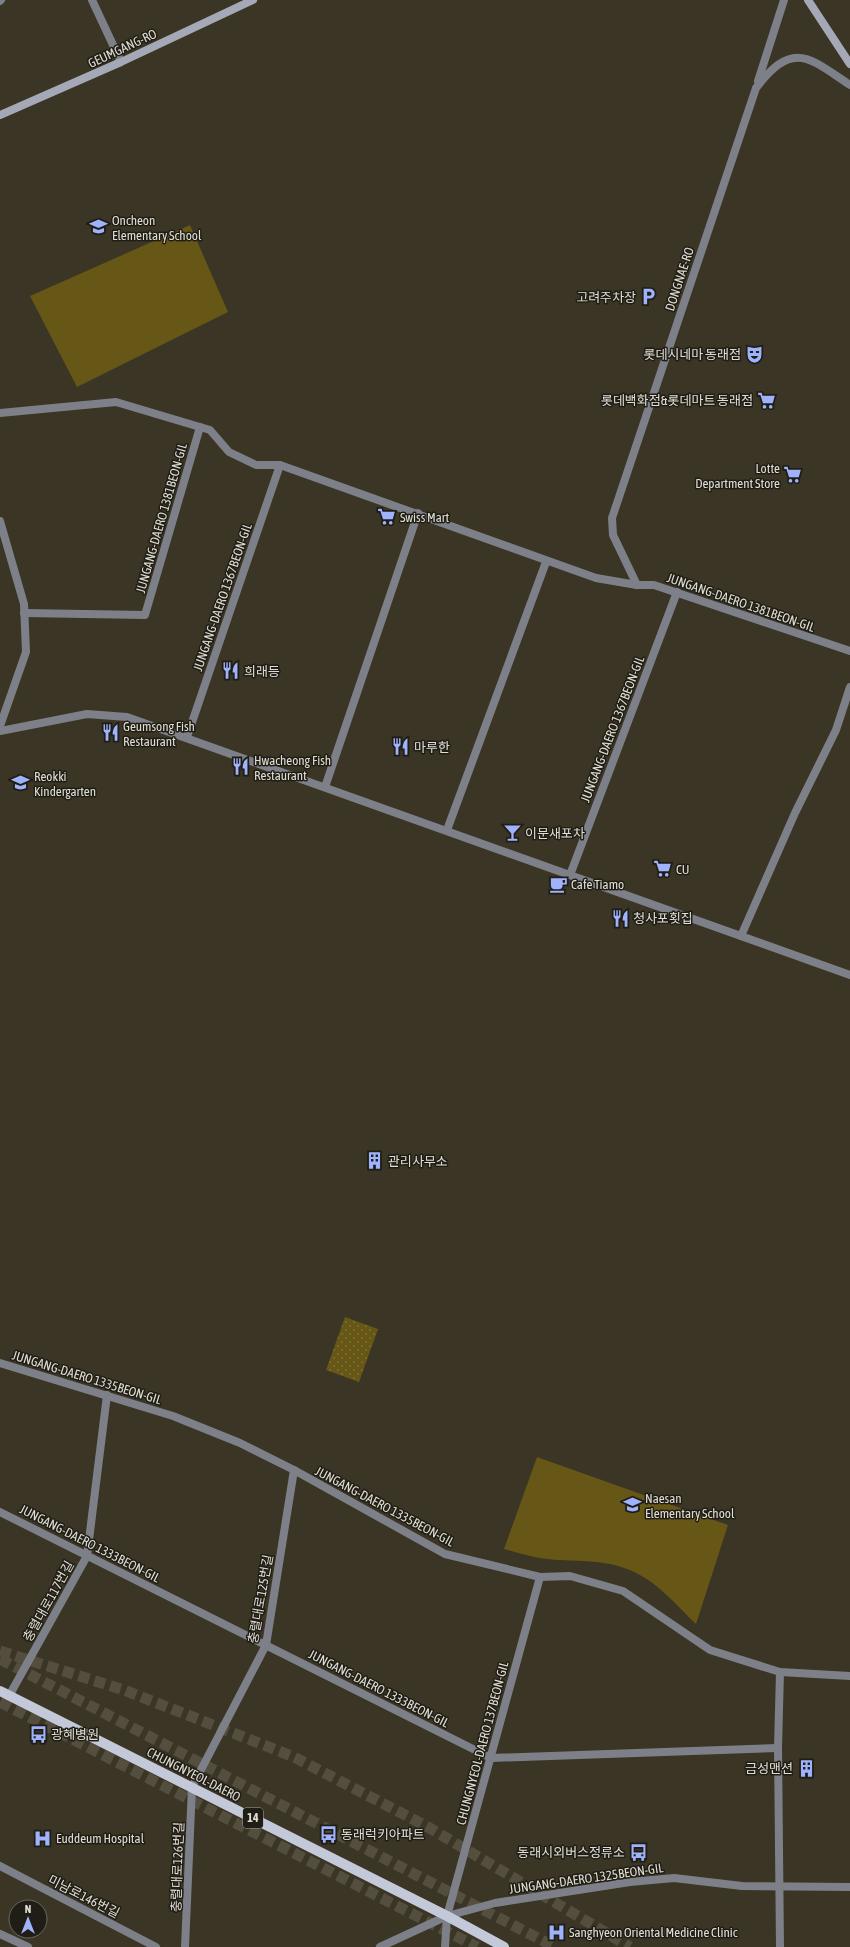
<svg xmlns="http://www.w3.org/2000/svg" width="850" height="1947" viewBox="0 0 850 1947" font-family="'Asap Condensed','Noto Sans KR',sans-serif">
<style>
.green{fill:#665717}
.park{fill:url(#park-dots)}
.lines{fill:none;stroke-linecap:round;stroke-linejoin:round}
.trunk-tunnel{stroke:#534e3e;stroke-width:11;stroke-dasharray:11 5.5;stroke-linecap:butt}
.minor{stroke:#7d8088;stroke-width:8}
.tertiary{stroke:#7d8088;stroke-width:8}
.secondary{stroke:#a5a9b7;stroke-width:8}
.primary{stroke:#c4c9da;stroke-width:10}
.labels{text-anchor:middle;stroke-width:3;stroke-linejoin:round;paint-order:stroke}
.shield{fill:#1f1d15;stroke:#a6a39a;stroke-width:1}
.shield-label{font-size:12px;font-weight:bold;fill:#e0ddd3}
.street-label{font-size:13px;fill:#e0ddd3;stroke:#1f1d15}
.poi-label{font-size:13px;fill:#e0ddd3;stroke:#1f1d15;text-anchor:start}
</style>
<defs>
<pattern id="park-dots" width="8" height="8" patternUnits="userSpaceOnUse"><rect width="8" height="8" fill="#665717"/><path d="M2 2h.1M6 6h.1" fill="none" stroke="#7c6f38" stroke-width="1.8" stroke-linecap="round"/></pattern>
</defs>
<rect width="100%" height="100%" fill="#3a3524"/>
<g class="green">
<path d="M190,225L228,312L77,387L30,296Z"/>
<path d="M537,1457L728,1525L696,1624C678,1607 660,1585 638,1574C607,1557 574,1563 539,1558C527,1556 515,1552 504,1549Z"/>
</g>
<path class="park" d="M345,1317L378,1329L359,1382L326,1370Z"/>
<g class="lines">
<g class="trunk-tunnel">
<path d="M0,1651L124,1690L294,1757L428,1827L630,1947"/>
<path d="M0,1659L555,1947"/>
<path d="M0,1702L477,1947"/>
</g>
<g class="minor">
<path d="M92,0L121,62"/>
<path d="M0,1L1,0"/>
<path d="M758,81L784,0"/>
<path d="M637,585L613,535L612,518L756,88C793,40 808,57 850,85"/>
<path d="M24,613L145,615L200,427"/>
<path d="M187,737L280,465"/>
<path d="M325,787L418,513"/>
<path d="M447,830L546,562"/>
<path d="M570,875L677,592"/>
<path d="M741,936L795,813L836,730L850,687"/>
<path d="M0,1363L173,1416L240,1443L294,1470L445,1554L540,1577L570,1576L623,1591L710,1650L780,1672L850,1676"/>
<path d="M0,1512L491,1758L778,1748"/>
<path d="M780,1672L778,1748L780,1947"/>
<path d="M9,1696L87,1556L107,1395"/>
<path d="M0,1866L156,1947"/>
<path d="M185,1947L192,1787L266,1645L294,1470"/>
<path d="M445,1947L447,1916L540,1577"/>
</g>
<g class="tertiary">
<path d="M0,413L116,402L210,430L229,452L256,465H280L596,578L637,585H654L850,651"/>
<path d="M0,521L24,604L26,652L0,726"/>
<path d="M0,731L87,714L127,717L850,975"/>
<path d="M0,1934L28,1947"/>
<path d="M380,1947L447,1916L495,1903L630,1882L674,1878L742,1886L850,1887"/>
</g>
<g class="secondary">
<path d="M808,0L850,64"/>
<path d="M0,115L121,62L253,0"/>
</g>
<path class="primary" d="M0,1691L447,1916L504,1947"/>
</g>
<defs>
<symbol id="school-bare" viewBox="-9 -9 18 18"><path d="M0-5L7-2L0 1L-7-2ZM-4 1L0 2.5L4 1V4Q0 6-4 4Z" fill="#9fb3fd" stroke="#1f1d15" stroke-width="2.5" paint-order="stroke"/></symbol>
<symbol id="parking-bare" viewBox="-9 -9 18 18"><path d="M-3.5-5.5H1a3.5 3.5 0 0 1 0 7H-1V5.5H-3.5ZM-1-3.4V-.6H.8a1.4 1.4 0 0 0 0-2.8Z" fill="#9fb3fd" stroke="#1f1d15" stroke-width="2.5" paint-order="stroke"/></symbol>
<symbol id="theatre-bare" viewBox="-9 -9 18 18"><path d="M-5-5.5Q0-4 5-5.5V0Q5 5 0 6Q-5 5-5 0ZM-3.3-2.5H-1v1.5H-3.3ZM1-2.5H3.3v1.5H1ZM-2.8 1Q0 5.5 2.8 1Z" fill="#9fb3fd" stroke="#1f1d15" stroke-width="2.5" paint-order="stroke"/></symbol>
<symbol id="supermarket-bare" viewBox="-9 -9 18 18"><path d="M-6-5.5h2.5l.6 2H6L4.5 2H-2.5L-4.4-4H-6ZM-1.5 3.2a1.3 1.3 0 1 0 .1 0ZM3 3.2a1.3 1.3 0 1 0 .1 0Z" fill="#9fb3fd" stroke="#1f1d15" stroke-width="2.5" paint-order="stroke"/></symbol>
<symbol id="restaurant-bare" viewBox="-9 -9 18 18"><path d="M-5-6h1v4h1v-4h1v4h1v-4h1v5L-1.5 .5V6h-2V.5L-5-1ZM5-6V6H3V1.5H1.5Q1.5-4 5-6Z" fill="#9fb3fd" stroke="#1f1d15" stroke-width="2.5" paint-order="stroke"/></symbol>
<symbol id="bar-bare" viewBox="-9 -9 18 18"><path d="M-6-5H6L.8 .8V4.5H3.5V6h-7V4.5H-.8V.8Z" fill="#9fb3fd" stroke="#1f1d15" stroke-width="2.5" paint-order="stroke"/></symbol>
<symbol id="cafe-bare" viewBox="-9 -9 18 18"><path d="M-5.5-4.5H6V0H3Q3 3.5 0 3.5H-2.5Q-5.5 3.5-5.5 0ZM3-3.2v2h1.7v-2ZM-6 4.5H4V6H-6Z" fill="#9fb3fd" stroke="#1f1d15" stroke-width="2.5" paint-order="stroke"/></symbol>
<symbol id="building-bare" viewBox="-9 -9 18 18"><path d="M-4-6H4V6H1V3H-1V6H-4ZM-2.5-4.3h1.7v1.8h-1.7ZM.8-4.3h1.7v1.8H.8ZM-2.5-1h1.7V.8h-1.7ZM.8-1h1.7V.8H.8Z" fill="#9fb3fd" stroke="#1f1d15" stroke-width="2.5" paint-order="stroke"/></symbol>
<symbol id="bus-bare" viewBox="-9 -9 18 18"><path d="M-5-6H5V4H4V6H2V4H-2V6H-4V4H-5ZM-3.5-4V0h7V-4ZM-3.5 1.2v1.5H-2V1.2ZM2 1.2v1.5H3.5V1.2Z" fill="#9fb3fd" stroke="#1f1d15" stroke-width="2.5" paint-order="stroke"/></symbol>
<symbol id="hospital-bare" viewBox="-9 -9 18 18"><path d="M-5-5h3v3.5h4V-5h3V5h-3V1.5h-4V5h-3Z" fill="#9fb3fd" stroke="#1f1d15" stroke-width="2.5" paint-order="stroke"/></symbol>
</defs>
<g fill-rule="evenodd">
<use href="#school-bare" x="86" y="214" width="25" height="25"/>
<use href="#parking-bare" x="636" y="284" width="25" height="25"/>
<use href="#theatre-bare" x="742" y="342" width="25" height="25"/>
<use href="#supermarket-bare" x="754" y="388" width="25" height="25"/>
<use href="#supermarket-bare" x="780" y="462" width="25" height="25"/>
<use href="#supermarket-bare" x="374" y="504" width="25" height="25"/>
<use href="#restaurant-bare" x="218" y="658" width="25" height="25"/>
<use href="#restaurant-bare" x="98" y="720" width="25" height="25"/>
<use href="#restaurant-bare" x="388" y="734" width="25" height="25"/>
<use href="#restaurant-bare" x="228" y="754" width="25" height="25"/>
<use href="#school-bare" x="8" y="770" width="25" height="25"/>
<use href="#bar-bare" x="500" y="820" width="25" height="25"/>
<use href="#supermarket-bare" x="650" y="856" width="25" height="25"/>
<use href="#cafe-bare" x="546" y="872" width="25" height="25"/>
<use href="#restaurant-bare" x="608" y="906" width="25" height="25"/>
<use href="#building-bare" x="362" y="1148" width="25" height="25"/>
<use href="#school-bare" x="620" y="1492" width="25" height="25"/>
<use href="#bus-bare" x="26" y="1722" width="25" height="25"/>
<use href="#building-bare" x="794" y="1756" width="25" height="25"/>
<use href="#bus-bare" x="316" y="1822" width="25" height="25"/>
<use href="#hospital-bare" x="30" y="1826" width="25" height="25"/>
<use href="#bus-bare" x="626" y="1840" width="25" height="25"/>
<use href="#hospital-bare" x="544" y="1920" width="25" height="25"/>
</g>
<g class="labels">
<rect class="shield" x="243" y="1808" width="20" height="20" rx="3"/>
<g class="shield-label">
<text x="253" y="1822">14</text>
</g>
<g class="street-label">
<text transform="translate(122 48) rotate(-25)" y="5">GEUMGANG-RO</text>
<text transform="translate(679 279) rotate(-72)" y="5">DONGNAE-RO</text>
<text transform="translate(161 518) rotate(-74)" y="5">JUNGANG-DAERO 1381BEON-GIL</text>
<text transform="translate(222 597) rotate(-71)" y="5">JUNGANG-DAERO 1367BEON-GIL</text>
<text transform="translate(741 602) rotate(19)" y="5">JUNGANG-DAERO 1381BEON-GIL</text>
<text transform="translate(612 729) rotate(-69)" y="5">JUNGANG-DAERO 1367BEON-GIL</text>
<text transform="translate(87 1377) rotate(17)" y="5">JUNGANG-DAERO 1335BEON-GIL</text>
<text transform="translate(385 1506) rotate(28)" y="5">JUNGANG-DAERO 1335BEON-GIL</text>
<text transform="translate(90 1543) rotate(27)" y="5">JUNGANG-DAERO 1333BEON-GIL</text>
<text transform="translate(260 1599) rotate(-80)" y="5">충렬대로125번길</text>
<text transform="translate(48 1601) rotate(-61)" y="5">충렬대로117번길</text>
<text transform="translate(379 1688) rotate(27)" y="5">JUNGANG-DAERO 1333BEON-GIL</text>
<text transform="translate(482 1743) rotate(-75)" y="5">CHUNGNYEOL-DAERO 137BEON-GIL</text>
<text transform="translate(194 1774) rotate(27)" y="5">CHUNGNYEOL-DAERO</text>
<text transform="translate(177 1867) rotate(-88)" y="5">충렬대로126번길</text>
<text transform="translate(586 1878) rotate(-8)" y="5">JUNGANG-DAERO 1325BEON-GIL</text>
<text transform="translate(84 1896) rotate(27)" y="5">미남로146번길</text>
</g>
<g class="poi-label">
<text x="112" y="225">Oncheon<tspan x="112" dy="15">Elementary School</tspan></text>
<text x="636" y="302" text-anchor="end">고려주차장</text>
<text x="741" y="359" text-anchor="end">롯데시네마 동래점</text>
<text x="753" y="405" text-anchor="end">롯데백화점&amp;롯데마트 동래점</text>
<text x="780" y="473" text-anchor="end">Lotte<tspan x="780" dy="15">Department Store</tspan></text>
<text x="400" y="522">Swiss Mart</text>
<text x="244" y="676">희래등</text>
<text x="123" y="731">Geumsong Fish<tspan x="123" dy="15">Restaurant</tspan></text>
<text x="414" y="752">마루한</text>
<text x="254" y="765">Hwacheong Fish<tspan x="254" dy="15">Restaurant</tspan></text>
<text x="34" y="781">Reokki<tspan x="34" dy="15">Kindergarten</tspan></text>
<text x="525" y="838">이문새포차</text>
<text x="676" y="874">CU</text>
<text x="571" y="889">Cafe Tiamo</text>
<text x="633" y="923">청사포횟집</text>
<text x="388" y="1166">관리사무소</text>
<text x="645" y="1503">Naesan<tspan x="645" dy="15">Elementary School</tspan></text>
<text x="51" y="1739">광혜병원</text>
<text x="793" y="1773" text-anchor="end">금성맨션</text>
<text x="341" y="1839">동래럭키아파트</text>
<text x="56" y="1843">Euddeum Hospital</text>
<text x="625" y="1857" text-anchor="end">동래시외버스정류소</text>
<text x="569" y="1937">Sanghyeon Oriental Medicine Clinic</text>
</g>
</g>
<g transform="translate(28 1919)"><circle r="19" fill="#1f1d15" stroke="#6c6a61"/>
<path d="M0-3L7 15L0 10L-7 15Z" fill="#9fb3fd"/>
<text y="-6" font-size="11" font-weight="bold" text-anchor="middle" fill="#e0ddd3">N</text>
</g>
</svg>
